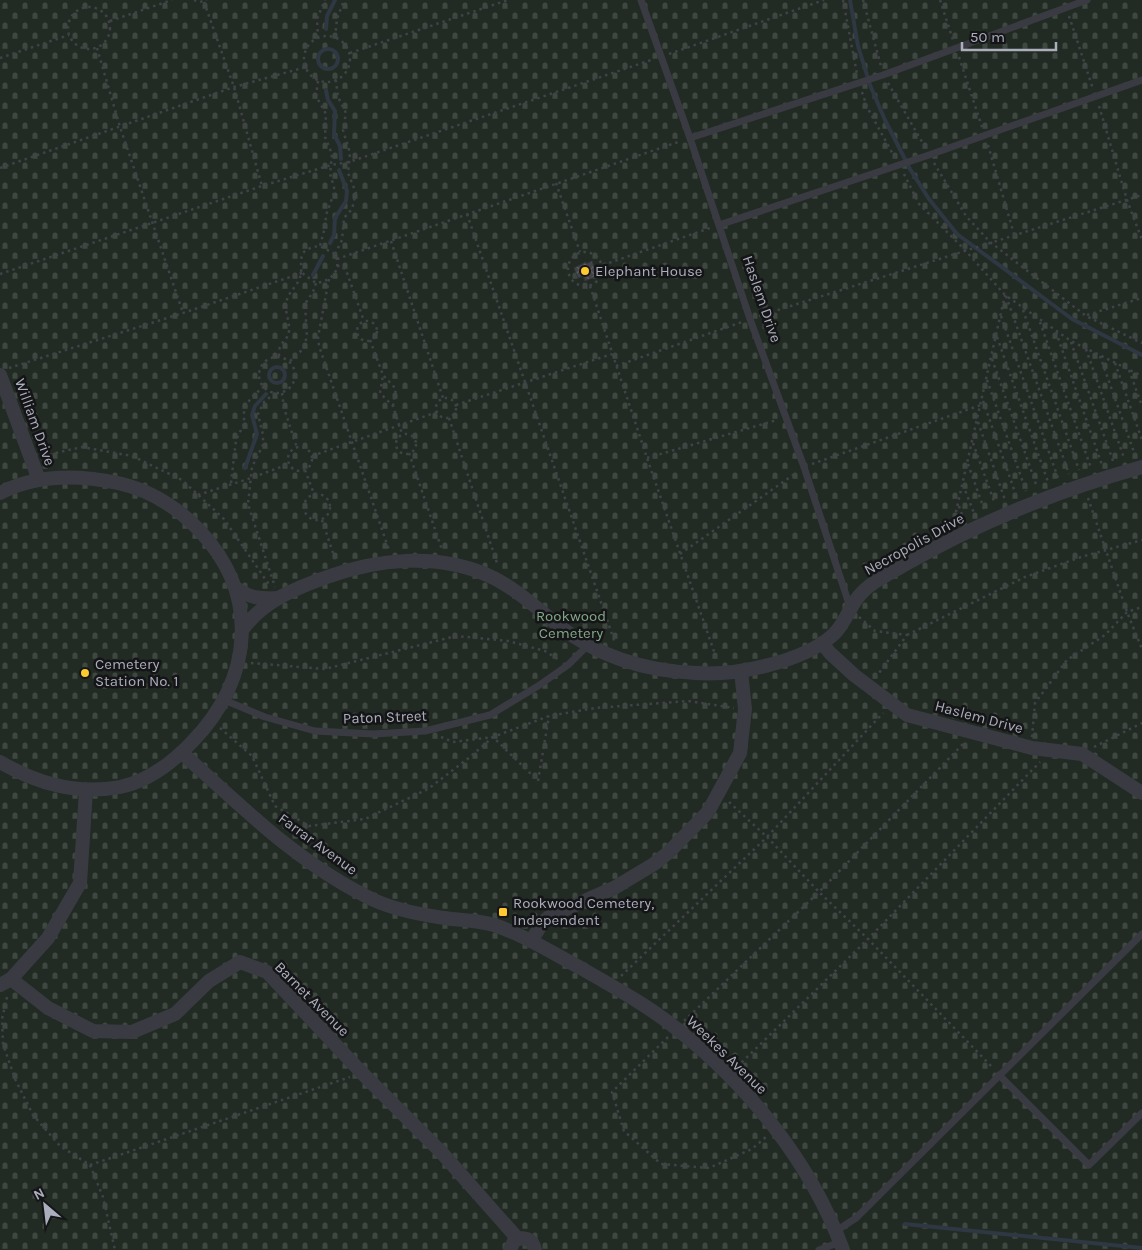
<svg xmlns="http://www.w3.org/2000/svg" width="1142" height="1250" viewBox="0 0 1142 1250" font-family="Karla,sans-serif">
<style>
.cemetery{fill:url(#cemetery-stones)}
.lines{fill:none;stroke-linecap:round;stroke-linejoin:round}
.stream{stroke:#2e3742;stroke-width:4}
.building{fill:url(#building-cross-hatch);stroke:#343438}
.path{stroke:#404249;stroke-width:2.5;stroke-dasharray:2.5 4;stroke-linecap:butt}
.service{stroke:#3a3b42;stroke-width:7}
.minor{stroke:#3a3b42;stroke-width:14}
.poi-dot{fill:#feca30;stroke:#151517;stroke-width:2}
.labels{text-anchor:middle;stroke-width:5;stroke-linejoin:round;paint-order:stroke}
.poi-label{font-size:15px;fill:#abafbd;stroke:#151517;text-anchor:start}
.street-label{font-size:15px;fill:#abafbd;stroke:#151517}
.park-label{font-size:15px;fill:#81a987;stroke:#151517}
</style>
<defs>
<pattern id="cemetery-stones" width="16" height="16" patternUnits="userSpaceOnUse" patternTransform="scale(1.25)"><rect width="16" height="16" fill="#212b23"/><path d="M2 7V4a2 2 0 0 1 4 0v3zM10 15v-3a2 2 0 0 1 4 0v3z" fill="#3f4741"/></pattern>
<pattern id="building-cross-hatch" width="8" height="8" patternUnits="userSpaceOnUse" patternTransform="scale(1.25)"><rect width="8" height="8" fill="#414247"/><path d="M0 0l8 8M0 8l8-8" fill="none" stroke="#5a5b60"/></pattern>
</defs>
<rect width="100%" height="100%" fill="#1a1a1c"/>
<rect class="cemetery" x="0" y="0" width="1142" height="1250"/>
<g class="lines">
<g class="stream">
<path d="M850,0L858,46L870,85L885,120L910,169L929,199L957,234L1072,319L1142,355"/>
<path d="M326,29L327,16L335,0"/>
<circle cx="328" cy="59" r="10"/>
<path d="M326,90L328,100L335,111L334,134L340,146L341,159"/>
<path d="M330,243L334,235L335,218L346,201L347,191L339,170"/>
<path d="M313,275L323,256"/>
<circle cx="277" cy="375" r="8"/>
<path d="M245,468L257,434L252,415L255,406L266,394"/>
<path d="M905,1224L1142,1248"/>
</g>
</g>
<path class="building" d="M592,261L597,276L585,281L583,276L578,278L574,268L586,262V264Z"/>
<g class="lines">
<g class="path">
<path d="M194,0L200,2L207,0"/>
<path d="M843,0L857,74"/>
<path d="M863,0L881,66"/>
<path d="M940,0L953,40"/>
<path d="M204,2L234,87L262,186"/>
<circle cx="89" cy="28" r="21"/>
<path d="M1069,16L1093,89"/>
<path d="M110,21L172,0"/>
<circle cx="327" cy="59" r="23"/>
<path d="M335,37L337,19L344,0"/>
<path d="M318,38L317,19L325,0"/>
<path d="M97,48L120,127L183,313"/>
<path d="M350,53L508,0"/>
<path d="M669,54L824,0"/>
<path d="M959,57L982,127"/>
<path d="M0,58L69,35"/>
<path d="M318,81L316,96L326,114L325,137L332,154L330,174L334,187V193L326,215L325,227L320,246"/>
<path d="M888,83L925,147"/>
<path d="M862,92L867,107L895,158"/>
<path d="M1099,106L1127,200L1142,240"/>
<path d="M988,145L1014,234"/>
<path d="M934,163L966,216L990,242L1086,316L1142,343"/>
<path d="M0,168L234,87L306,67"/>
<path d="M904,174L919,204L965,250L1005,295L1071,341L1142,376"/>
<path d="M556,183L580,252"/>
<path d="M467,214L615,643"/>
<path d="M391,241L443,398"/>
<circle cx="585" cy="269" r="17"/>
<path d="M335,254L342,240L344,218L352,209L356,193L348,173L350,153L343,130L346,113L338,97L336,81"/>
<path d="M337,259L681,141"/>
<path d="M603,265L710,228"/>
<path d="M337,266H341L346,270L364,321"/>
<path d="M0,274L262,186L331,165L349,162L654,59"/>
<path d="M329,279L318,337L319,346L389,550"/>
<path d="M590,286L647,458L717,660"/>
<path d="M1006,296L1069,474"/>
<path d="M1023,310L1079,470"/>
<path d="M1087,315L1142,298"/>
<path d="M759,316L1142,195"/>
<path d="M1001,316L1058,478"/>
<circle cx="367" cy="331" r="10"/>
<path d="M1040,322L1091,468"/>
<path d="M1056,332L1102,465"/>
<path d="M997,337L1048,482"/>
<path d="M370,340L383,375"/>
<path d="M1071,342L1113,461"/>
<path d="M1086,349L1124,458"/>
<path d="M279,356C279,352 279,348 281,345C284,340 289,337 289,331C290,322 285,313 286,304C287,294 295,288 299,280C306,266 291,249 320,246L335,254C342,270 332,281 316,283L302,273"/>
<path d="M1100,356L1135,455"/>
<circle cx="277" cy="375" r="18"/>
<path d="M992,359L1037,487"/>
<path d="M290,361L302,350L307,337L305,304L313,292L316,283"/>
<path d="M1115,363L1142,440"/>
<path d="M616,366L742,322"/>
<path d="M9,368L183,313L302,273"/>
<path d="M1129,370L1142,406"/>
<path d="M987,380L1026,491"/>
<path d="M275,393L264,402L258,414L263,435V445L252,467L248,504L275,587"/>
<path d="M282,393L284,408L297,448"/>
<circle cx="446" cy="408" r="10"/>
<path d="M983,401L1016,495"/>
<path d="M456,405L612,354"/>
<path d="M393,406L396,389L383,375L380,393L393,406L402,434"/>
<path d="M449,418L498,566"/>
<path d="M978,422L1005,500"/>
<circle cx="406" cy="444" r="10"/>
<path d="M973,443L995,504"/>
<circle cx="300" cy="459" r="12"/>
<path d="M409,453L442,550"/>
<path d="M43,456L82,447L132,456L182,480L224,519L270,586"/>
<path d="M312,456L437,412"/>
<path d="M647,458L777,420"/>
<path d="M812,464L981,405"/>
<path d="M968,464L984,509"/>
<path d="M305,470L314,494"/>
<path d="M231,483L236,440L244,424V411L250,399L263,387"/>
<path d="M963,485L974,513"/>
<circle cx="317" cy="507" r="13"/>
<path d="M198,495L251,478L289,464"/>
<path d="M1088,498L1127,612L1142,649"/>
<path d="M959,506L963,518"/>
<path d="M322,520L336,562"/>
<path d="M953,525L1005,295"/>
<path d="M680,554L796,473"/>
<path d="M859,617L875,631L907,635L876,677"/>
<path d="M907,635L1025,577L1081,557L1142,540"/>
<path d="M251,663L325,669L456,636L508,641L545,651L559,660"/>
<path d="M220,728L252,756L275,806L309,826L365,819L428,789L470,757L493,737L538,781L549,716"/>
<path d="M441,737L453,742L493,737L549,716L595,708L688,701L734,708"/>
<path d="M1032,737L1035,703L1067,660L1105,635L1127,612L1142,607"/>
<path d="M1094,747L1142,723"/>
<path d="M729,802L767,837L883,713"/>
<path d="M621,976L767,837L819,892L964,743"/>
<path d="M7,997L2,1019L3,1044L15,1079L33,1115L60,1146L90,1165L103,1197L115,1250"/>
<path d="M684,1021L819,892L868,939L1040,762"/>
<path d="M668,1037L612,1092L624,1131L661,1164L709,1168L752,1149L766,1137"/>
<path d="M737,1067L868,939L993,1068"/>
<path d="M90,1165L350,1077"/>
</g>
<g class="service">
<path d="M641,0L690,138L750,319L804,467L850,607"/>
<path d="M690,138L883,75L1087,0"/>
<path d="M719,225L929,155L1142,80"/>
<path d="M224,700L265,717L315,731L373,734L425,731L490,715L538,686L568,665L588,645"/>
<path d="M999,1075L1089,1165L1142,1113"/>
<path d="M836,1231L856,1218L1142,934"/>
<path d="M819,1250L840,1242"/>
</g>
<g class="minor">
<path d="M0,375L39,480"/>
<path d="M0,493C36,474 80,475 118,483C149,490 177,507 199,530C261,595 253,679 192,742C172,763 149,781 120,787C78,795 36,783 0,762"/>
<path d="M235,587C248,598 260,599 278,598"/>
<path d="M243,629C263,601 296,588 327,577C377,559 435,553 485,574C514,586 536,608 559,626C599,657 646,671 696,673C735,676 804,662 834,634C845,623 849,608 859,596C870,582 889,574 904,565C979,522 1059,490 1142,467"/>
<path d="M822,643L830,653L854,675L907,715L1032,748L1082,754L1142,793"/>
<path d="M182,753C242,807 302,867 376,901C399,911 428,916 452,919C466,920 480,921 494,925C524,935 551,952 579,967C612,986 647,1005 677,1029C749,1086 811,1163 843,1250"/>
<path d="M531,941L543,922L550,916L614,888L654,864L669,852L708,812L740,753L745,709L741,671"/>
<path d="M11,979L48,1008L93,1031L132,1032L175,1014L209,981L240,962L267,972L362,1073L442,1153L518,1239"/>
<path d="M0,985L11,979L48,938L80,883L86,790"/>
<path d="M510,1250L514,1241C524,1235 533,1239 535,1250"/>
</g>
</g>
<g class="poi-dot">
<circle cx="585" cy="271" r="5"/>
<circle cx="85" cy="673" r="5"/>
<rect x="498" y="907" width="10" height="10" rx="2.5"/>
</g>
<g class="labels">
<g class="poi-label">
<text x="595" y="276">Elephant House</text>
<text x="95" y="669">Cemetery<tspan x="95" dy="17">Station No. 1</tspan></text>
<text x="513" y="908">Rookwood Cemetery,<tspan x="513" dy="17">Independent</tspan></text>
</g>
<g class="street-label">
<text transform="translate(762 299) rotate(71)" y="5">Haslem Drive</text>
<text transform="translate(35 422) rotate(70)" y="5">William Drive</text>
<text transform="translate(914 544) rotate(-29)" y="5">Necropolis Drive</text>
<text transform="translate(385 717) rotate(-2)" y="5">Paton Street</text>
<text transform="translate(979 717) rotate(15)" y="5">Haslem Drive</text>
<text transform="translate(318 844) rotate(36)" y="5">Farrar Avenue</text>
<text transform="translate(312 999) rotate(45)" y="5">Barnet Avenue</text>
<text transform="translate(727 1055) rotate(44)" y="5">Weekes Avenue</text>
</g>
<g class="park-label">
<text x="571" y="621">Rookwood<tspan x="571" dy="17">Cemetery</tspan></text>
</g>
</g>
<g transform="translate(45 1205) rotate(332)" stroke="#151517" stroke-width="4" paint-order="stroke">
<path d="M0-4L9 19L0 12L-9 19Z" fill="#abafbd"/>
<text y="-8" font-size="14" font-weight="bold" text-anchor="middle" fill="#abafbd">N</text>
</g>
<path d="M962 42v8h94v-8" fill="none" stroke="#abafbd" stroke-width="2.5"/>
<text x="970" y="42" font-size="15" fill="#abafbd" stroke="#151517" stroke-width="4" paint-order="stroke">50 m</text>
</svg>
